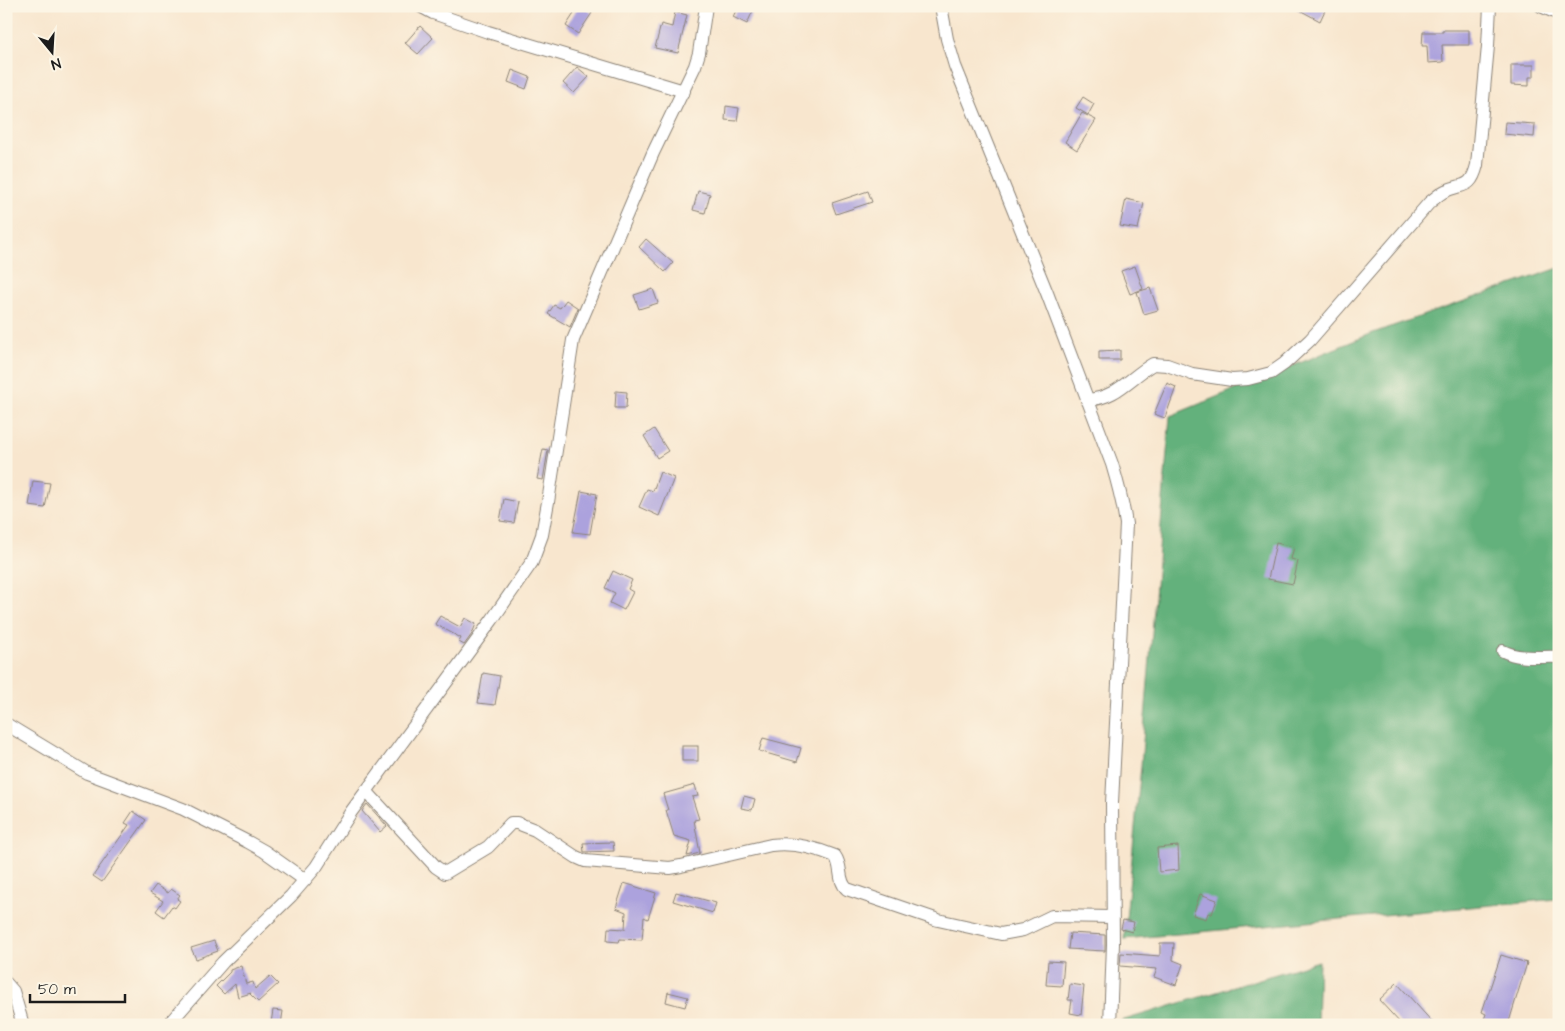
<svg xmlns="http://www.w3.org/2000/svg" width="1565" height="1031" viewBox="0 0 1565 1031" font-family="'Architects Daughter',sans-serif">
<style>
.forest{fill:#63b17b;stroke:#40664c}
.building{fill:#aca2dd}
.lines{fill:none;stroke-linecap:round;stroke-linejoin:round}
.minor-casing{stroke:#8a8175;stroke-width:14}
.minor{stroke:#fff;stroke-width:12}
</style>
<rect width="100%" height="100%" fill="#fcf5e5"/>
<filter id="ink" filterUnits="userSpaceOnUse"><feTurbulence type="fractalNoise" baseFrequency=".02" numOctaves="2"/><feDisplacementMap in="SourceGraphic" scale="10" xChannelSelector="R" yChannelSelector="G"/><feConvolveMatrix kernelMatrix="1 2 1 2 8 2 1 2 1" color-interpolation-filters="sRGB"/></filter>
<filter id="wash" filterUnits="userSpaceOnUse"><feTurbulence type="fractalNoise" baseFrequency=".0096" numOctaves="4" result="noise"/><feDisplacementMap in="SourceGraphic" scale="20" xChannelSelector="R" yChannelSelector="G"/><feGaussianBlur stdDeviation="1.12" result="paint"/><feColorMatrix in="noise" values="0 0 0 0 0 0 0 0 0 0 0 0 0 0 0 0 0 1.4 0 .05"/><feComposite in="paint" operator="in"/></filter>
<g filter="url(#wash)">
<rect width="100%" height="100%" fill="#f8e6ce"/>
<g class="forest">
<path d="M1559,268V901L1557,899L1124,939L1141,766L1170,416L1373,333Z"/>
<path d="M1319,961L1317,1025H1122L1121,1021Z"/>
</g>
<g id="blocks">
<g class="building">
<path d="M579,6H582L592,13L578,34L566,26Z"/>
<path d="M738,6H755L747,24L733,17Z"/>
<path d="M1292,6H1327L1320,21Z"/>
<path d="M675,12L687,15L678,53L655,48L661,24L672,27Z"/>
<path d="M420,26L433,38L418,54L405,43Z"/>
<path d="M1443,30H1469V45H1442L1443,62L1428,63L1427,46H1422L1423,32H1443Z"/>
<path d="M1511,65H1534V77H1529V86L1511,85Z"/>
<path d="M577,67L589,77L574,93L563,83Z"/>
<path d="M512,70L530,77L526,89L508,82Z"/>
<path d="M1083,97L1094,104L1088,115L1076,108Z"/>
<path d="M726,106L739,108L737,121L725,120Z"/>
<path d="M1082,113L1096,120L1077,150L1065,142Z"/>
<path d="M1505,122L1535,124L1534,137L1504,134Z"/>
<path d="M698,191L710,194L705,213L693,210Z"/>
<path d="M868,191L872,202L836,214L832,203Z"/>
<path d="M1126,199L1144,203L1138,229L1120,226Z"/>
<path d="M646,239L673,263L665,272L639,247Z"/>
<path d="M1135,266L1143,289L1130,294L1121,271Z"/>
<path d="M1150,288L1158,310L1144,314L1137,292Z"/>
<path d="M653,289L658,303L639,309L634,295Z"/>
<path d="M566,300L578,308L570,327L548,314L554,305L560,308Z"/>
<path d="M1120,350V360H1099V351Z"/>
<path d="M1167,383L1176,387L1165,418L1154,414Z"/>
<path d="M616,391L627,392L626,408H615Z"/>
<path d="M654,429L668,451L657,458L644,436Z"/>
<path d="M543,449L548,450L543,480L537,479Z"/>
<path d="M660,472L674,478L659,516L639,507L647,489L653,491Z"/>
<path d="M33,481L50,483L45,508L29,506Z"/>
<path d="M581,491L597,494L590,534L573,532Z"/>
<path d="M504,499L518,502L514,523L500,521Z"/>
<path d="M1276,543L1294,547L1291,559L1298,561L1293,584L1268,579Z"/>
<path d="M613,571L632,580L628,589L633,592L624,610L610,603L615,593L605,588Z"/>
<path d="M440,616L460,627L465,618L476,624L472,634L464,645L459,642L461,638L435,624Z"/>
<path d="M483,673L500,676L495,705L478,703Z"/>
<path d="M763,738L801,748L797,762L759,751Z"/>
<rect x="682" y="746" width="16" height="15"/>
<path d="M695,785L698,796L692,797L699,819L694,820L700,853L687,856L691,841L674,836L666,810H668L663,794Z"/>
<path d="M744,796L755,799L752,810L741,808Z"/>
<path d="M367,804L387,826L380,832L362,811Z"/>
<path d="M133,811L146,820L102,882L93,876L129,825L125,823Z"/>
<path d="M613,842L614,851L584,852L583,843Z"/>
<path d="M1178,846L1179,870L1159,872L1157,848Z"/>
<path d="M624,883L656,893L648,919L644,917L642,940L620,939L619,942L607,941L608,928L625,929L626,912L616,908Z"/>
<path d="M156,885L168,893L171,889L180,895L177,899L180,901L175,908L172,906L164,917L156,911L163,901L150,893Z"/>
<path d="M676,892L716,903L713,913L673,901Z"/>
<path d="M1200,894L1217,900L1212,914L1208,913L1206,919L1193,915Z"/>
<path d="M1123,920L1134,922L1132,932L1121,929Z"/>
<path d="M1070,933L1105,935V951L1068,949Z"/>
<path d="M214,941L218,951L196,959L191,948Z"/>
<path d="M1160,943H1174L1173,960L1183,964L1176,985L1154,977L1157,969L1120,966L1121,953L1160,956Z"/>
<path d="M1501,955L1527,963L1508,1025H1482L1486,1014L1482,1012Z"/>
<path d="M1048,961L1064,962L1062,986L1046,985Z"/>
<path d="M241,966L246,984L253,982L255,989L270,976L278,984L258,1002L250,994L251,993L238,997L235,984L224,994L216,986L230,972V970Z"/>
<path d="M1397,983L1435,1025H1402L1379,1000Z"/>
<path d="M1070,984L1084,986L1081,1015L1070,1013L1072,1000H1068Z"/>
<path d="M668,992L688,997L685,1007L666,1002Z"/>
<path d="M273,1010L283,1011L281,1025L271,1023Z"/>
</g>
</g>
</g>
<g filter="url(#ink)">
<use href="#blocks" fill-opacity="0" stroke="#8a8175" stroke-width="1"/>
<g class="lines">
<defs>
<g id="minor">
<path d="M420,6L433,13L488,32L684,91"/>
<path d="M941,6L947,39L955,66L1047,293L1112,464C1118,484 1123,503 1126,524L1112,803L1113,944L1110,1025"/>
<path d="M1541,6L1559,14"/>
<path d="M1087,400C1117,398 1129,378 1153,364L1167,365L1192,374L1232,380L1248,379L1271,373L1284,364L1310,340L1429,203C1434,199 1439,194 1445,191C1464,183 1471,189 1477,165L1488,46L1490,6"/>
<path d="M1503,651C1521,660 1540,656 1559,657"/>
<path d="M6,724L87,773L183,809L248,842L264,851L305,880"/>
<path d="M366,791L436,867L445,873L488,847L511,823H517L535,830L576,857L585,861L670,868L681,866L771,845C792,842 816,848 835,856C843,867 837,880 847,889L938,920L1001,934L1023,930L1052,916L1112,917"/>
<path d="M6,983L13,991L23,1025"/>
<path d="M168,1025L223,962L291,896L316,867L351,812L492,620L532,562L542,535L548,502L573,340L653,153L695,66L699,53L706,6"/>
</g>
</defs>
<use href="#minor" class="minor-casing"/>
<use href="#minor" class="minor"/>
</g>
</g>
<rect width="1565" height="1031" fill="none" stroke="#fcf5e5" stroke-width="25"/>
<g transform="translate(52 52) rotate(162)" stroke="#fcf5e5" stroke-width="4" paint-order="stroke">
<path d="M0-4L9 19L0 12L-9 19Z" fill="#1c1c1c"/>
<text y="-8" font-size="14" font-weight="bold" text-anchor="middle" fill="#1c1c1c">N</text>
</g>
<path d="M30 994v8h95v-8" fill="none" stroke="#1c1c1c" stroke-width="2.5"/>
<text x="38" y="994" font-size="15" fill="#1c1c1c" stroke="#fcf5e5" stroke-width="4" paint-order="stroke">50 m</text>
</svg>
